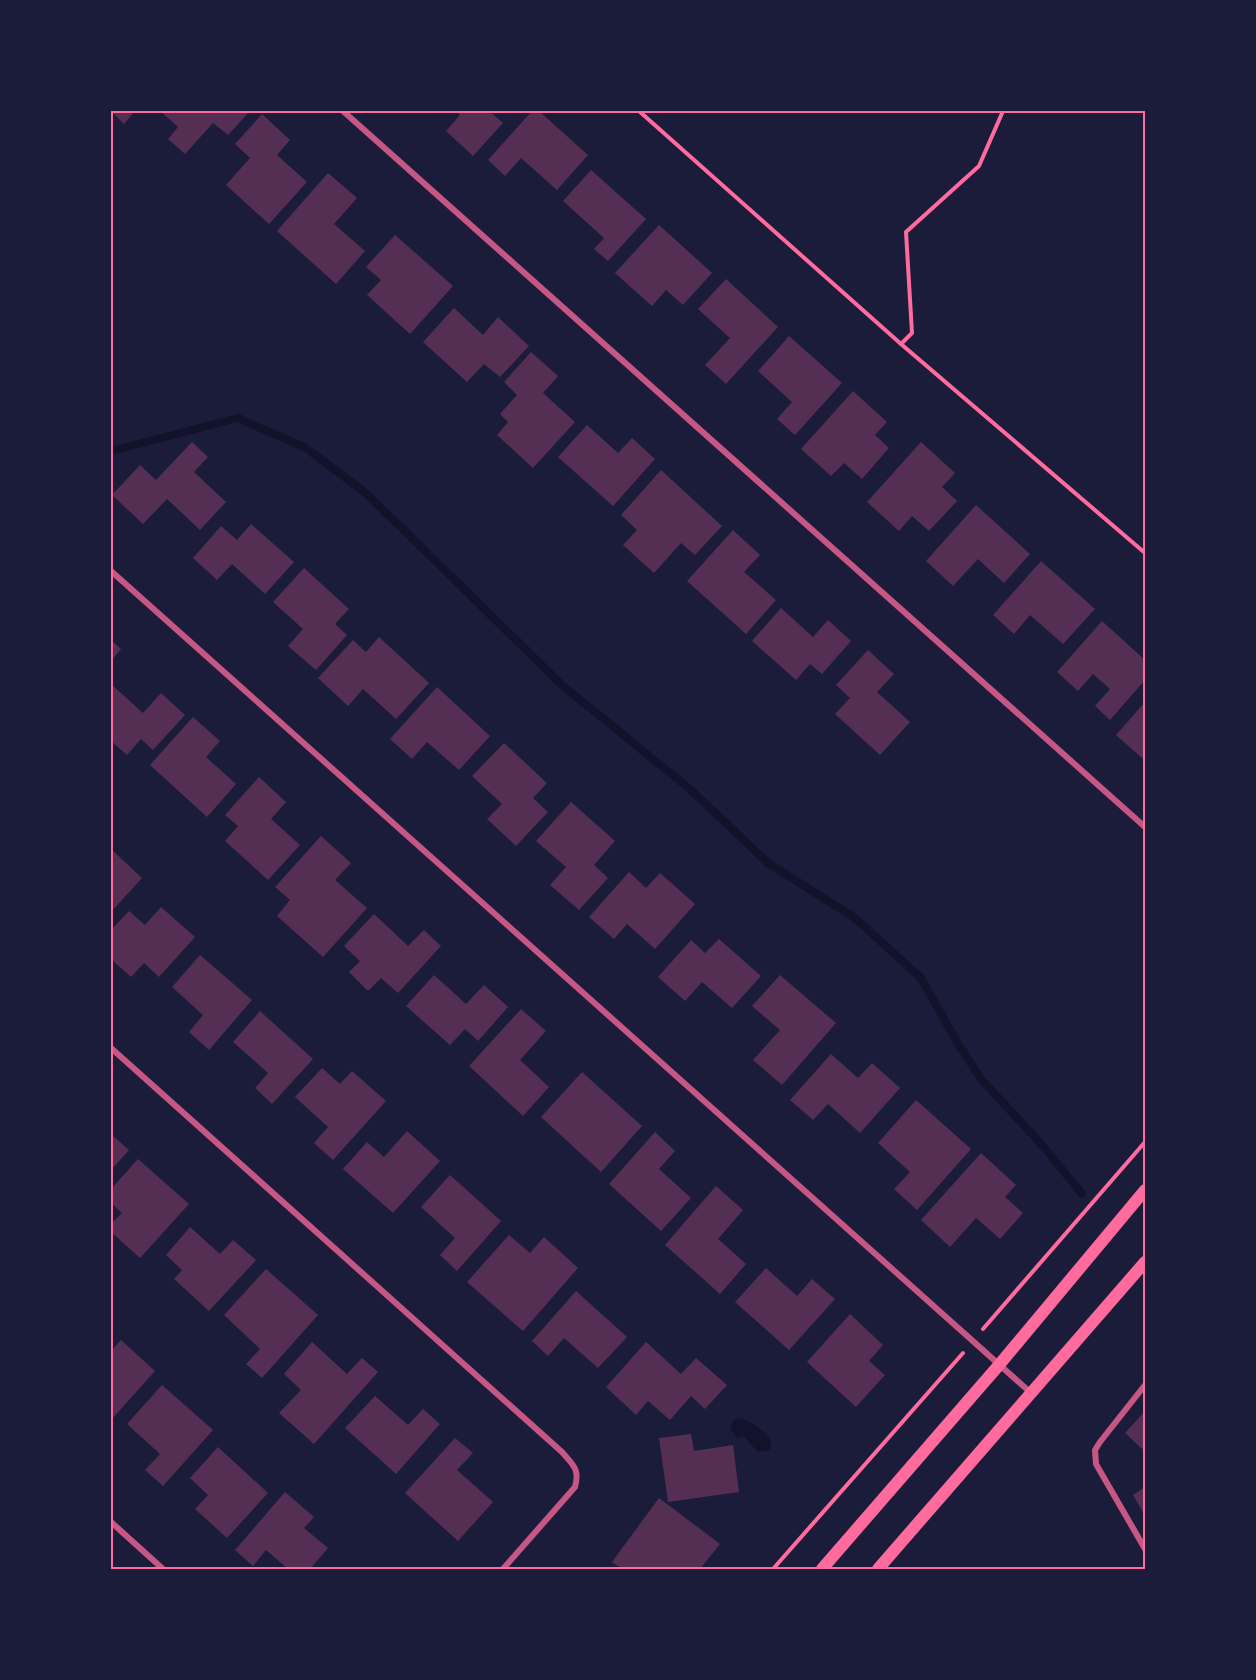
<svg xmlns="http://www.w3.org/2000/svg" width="1256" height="1680" viewBox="0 0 1256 1680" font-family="Jost,sans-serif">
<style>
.water{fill:#12122b}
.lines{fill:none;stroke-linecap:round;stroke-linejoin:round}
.stream{stroke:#12122b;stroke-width:8}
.building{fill:#542f53}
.path{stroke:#ff6b9d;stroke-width:4}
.minor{stroke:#c65784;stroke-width:6}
.secondary{stroke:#ff6b9d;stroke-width:12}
.neatline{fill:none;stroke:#ff6b9d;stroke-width:2}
</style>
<rect width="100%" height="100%" fill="#1b1b3a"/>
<path class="water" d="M737,1418C762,1421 788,1455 757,1451L744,1436L737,1438L731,1430V1424Z"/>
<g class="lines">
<path class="stream" d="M111,451L238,418L306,448L367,494L562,685L691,790L768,863L855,918L921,978L957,1042L981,1079L1044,1147L1082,1194"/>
</g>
<g class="building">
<path d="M111,111H135L124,124Z"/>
<path d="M160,111H250L228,135L213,123L185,154L168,139L178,127Z"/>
<path d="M456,111H489L503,123L473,156L446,131L460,115Z"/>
<path d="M532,111H539L588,155L557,190L521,158L505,176L488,160Z"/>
<path d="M262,114L290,140L277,155L307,182L269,224L226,185L250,158L235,144Z"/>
<path d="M591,170L646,219L608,261L594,249L604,238L563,201Z"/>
<path d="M328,173L357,198L334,224L365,251L336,284L277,231Z"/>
<path d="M659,225L712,273L683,305L666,290L652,306L615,273Z"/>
<path d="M395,235L453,286L410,334L367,295L381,280L366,267Z"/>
<path d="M726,279L778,327L726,384L705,365L730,338L698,309Z"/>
<path d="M454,308L483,335L498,317L529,346L500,377L484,364L467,382L423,342Z"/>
<path d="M789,336L842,383L795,435L777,419L792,402L758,371Z"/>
<path d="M531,352L558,376L543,393L575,422L533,468L497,435L508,422L500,414L517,395L504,382Z"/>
<path d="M853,391L887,422L875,435L889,448L862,479L844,463L831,476L801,449Z"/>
<path d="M587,425L618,453L632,438L655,459L613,506L558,457Z"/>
<path d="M192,442L208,457L194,472L226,502L200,530L167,499L143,524L112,495L140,465L156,480Z"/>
<path d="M921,442L955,473L942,487L957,501L929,531L912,516L899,531L867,502Z"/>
<path d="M661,470L722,526L695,555L681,543L654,573L623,545L637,530L621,515Z"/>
<path d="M976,505L1030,554L1004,583L978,559L953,586L926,561Z"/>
<path d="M251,524L294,562L265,594L232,564L217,580L193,558L221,526L237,540Z"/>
<path d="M733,530L760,555L744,572L776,600L746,634L687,581Z"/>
<path d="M1041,561L1095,609L1063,644L1030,615L1014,634L993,615Z"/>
<path d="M304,568L349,609L335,624L347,635L316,670L288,646L303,629L273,602Z"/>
<path d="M781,608L813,637L828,620L851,641L822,674L810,664L796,680L752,641Z"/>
<path d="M1102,621L1145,660V680L1110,720L1095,706L1110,689L1093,674L1078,691L1057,672Z"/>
<path d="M379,637L429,683L396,719L363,689L348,706L318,678L353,640L366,652Z"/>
<path d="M111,640L121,649L111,661Z"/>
<path d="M868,650L894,674L877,692L910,722L880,755L835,714L850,698L836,685Z"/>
<path d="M111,684L143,713L161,693L185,715L153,750L141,739L127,755L111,741Z"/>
<path d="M437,687L490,736L459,770L427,742L412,759L390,739Z"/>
<path d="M1145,702V755L1142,758L1116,735Z"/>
<path d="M193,717L220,741L206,757L236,784L207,817L150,765Z"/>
<path d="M504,743L547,783L533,798L548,812L516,846L487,819L502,804L472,776Z"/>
<path d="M259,777L286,802L271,819L300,845L268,880L225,841L238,826L225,815Z"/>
<path d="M571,802L615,841L594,865L608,878L579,910L550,885L566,867L536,841Z"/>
<path d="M321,836L351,863L335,880L367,908L323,957L277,916L290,900L275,887Z"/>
<path d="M111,849L142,878L111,912Z"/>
<path d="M629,872L646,888L660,873L695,904L655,949L627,924L614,939L589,917Z"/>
<path d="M161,907L195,937L159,977L144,963L131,977L111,959V930L129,911L145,925Z"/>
<path d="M374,914L408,946L424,930L441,946L398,993L381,978L368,991L349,972L360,961L344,946Z"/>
<path d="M719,939L761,976L732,1008L702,982L685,1001L658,977L691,940L705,953Z"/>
<path d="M200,955L252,1000L209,1050L189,1032L203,1015L172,987Z"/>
<path d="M434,975L466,1004L484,985L508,1007L478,1041L465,1029L450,1045L406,1006Z"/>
<path d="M780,975L836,1023L782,1085L753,1060L780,1030L752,1006Z"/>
<path d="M521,1009L546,1031L520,1060L549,1087L523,1116L469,1066Z"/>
<path d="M260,1011L313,1059L272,1104L255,1088L268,1073L233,1042Z"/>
<path d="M831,1054L858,1078L872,1063L900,1088L860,1133L828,1104L813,1120L790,1100Z"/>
<path d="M322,1068L340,1084L352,1071L386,1101L333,1160L314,1143L328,1127L295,1097Z"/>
<path d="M582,1072L642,1126L601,1172L541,1117Z"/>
<path d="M916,1100L971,1149L917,1210L894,1189L910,1172L878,1143Z"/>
<path d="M407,1131L440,1161L393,1213L343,1169L367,1142L384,1157Z"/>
<path d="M655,1132L675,1151L659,1169L691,1198L661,1231L609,1184Z"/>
<path d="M111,1134L129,1150L111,1170Z"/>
<path d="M981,1153L1016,1185L1005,1197L1023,1213L1000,1239L976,1218L950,1247L921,1220Z"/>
<path d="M138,1159L189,1204L140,1258L111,1232V1224L122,1213L111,1203V1189Z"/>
<path d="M450,1175L501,1221L457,1271L440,1255L455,1238L421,1207Z"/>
<path d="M716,1186L743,1210L718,1239L746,1264L720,1294L665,1245Z"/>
<path d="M190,1227L220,1254L233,1240L256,1260L209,1311L174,1279L182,1270L166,1255Z"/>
<path d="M509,1235L530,1253L544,1237L578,1268L523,1331L467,1282Z"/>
<path d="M766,1268L797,1296L812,1279L835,1299L789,1350L735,1302Z"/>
<path d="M266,1269L318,1315L262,1378L246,1364L260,1349L224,1315Z"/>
<path d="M576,1291L627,1337L598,1368L564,1338L548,1356L532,1341Z"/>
<path d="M850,1314L883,1345L869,1361L885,1375L856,1407L807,1362Z"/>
<path d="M121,1340L155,1371L111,1420V1351Z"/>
<path d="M312,1342L347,1374L362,1358L378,1372L314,1444L279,1413L301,1390L284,1374Z"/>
<path d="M646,1342L681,1374L696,1358L727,1385L705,1409L691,1396L670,1420L648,1401L636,1415L606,1387Z"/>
<path d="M162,1385L213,1430L163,1486L145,1470L160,1454L127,1424Z"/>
<path d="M375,1396L408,1425L423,1409L440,1424L396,1474L345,1428Z"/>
<path d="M1145,1411V1446L1142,1449L1125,1433Z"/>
<path d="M691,1434L694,1451L733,1445L739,1492L668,1502L659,1438Z"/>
<path d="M455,1438L473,1453L457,1470L493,1502L458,1541L405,1493Z"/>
<path d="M218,1447L268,1493L227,1538L195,1509L208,1495L190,1478Z"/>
<path d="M1145,1487V1516L1133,1495Z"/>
<path d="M285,1492L314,1517L304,1528L328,1548L310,1569H288L266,1550L253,1566L235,1550Z"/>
<path d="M659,1498L720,1544L700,1569H622L612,1562Z"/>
</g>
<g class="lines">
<g class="path">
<path d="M639,111L901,344L1145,553"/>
<path d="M901,344L912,333L906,232L979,166L1003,111"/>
<path d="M983,1329L1145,1142"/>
<path d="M773,1569L963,1353"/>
</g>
<g class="minor">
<path d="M343,111L1145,827"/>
<path d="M111,571L1031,1393"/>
<path d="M111,1048L562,1452C573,1465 580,1469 575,1487L503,1569"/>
<path d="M1145,1385L1100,1442L1095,1450L1096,1464L1145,1549"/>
<path d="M111,1522L163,1569"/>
</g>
<g class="secondary">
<path d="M822,1569L999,1365L1145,1190"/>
<path d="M878,1569L1145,1262"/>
</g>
</g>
<rect width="1256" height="1680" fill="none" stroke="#1b1b3a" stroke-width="225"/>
<rect x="112" y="112" width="1032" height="1456" class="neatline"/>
</svg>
